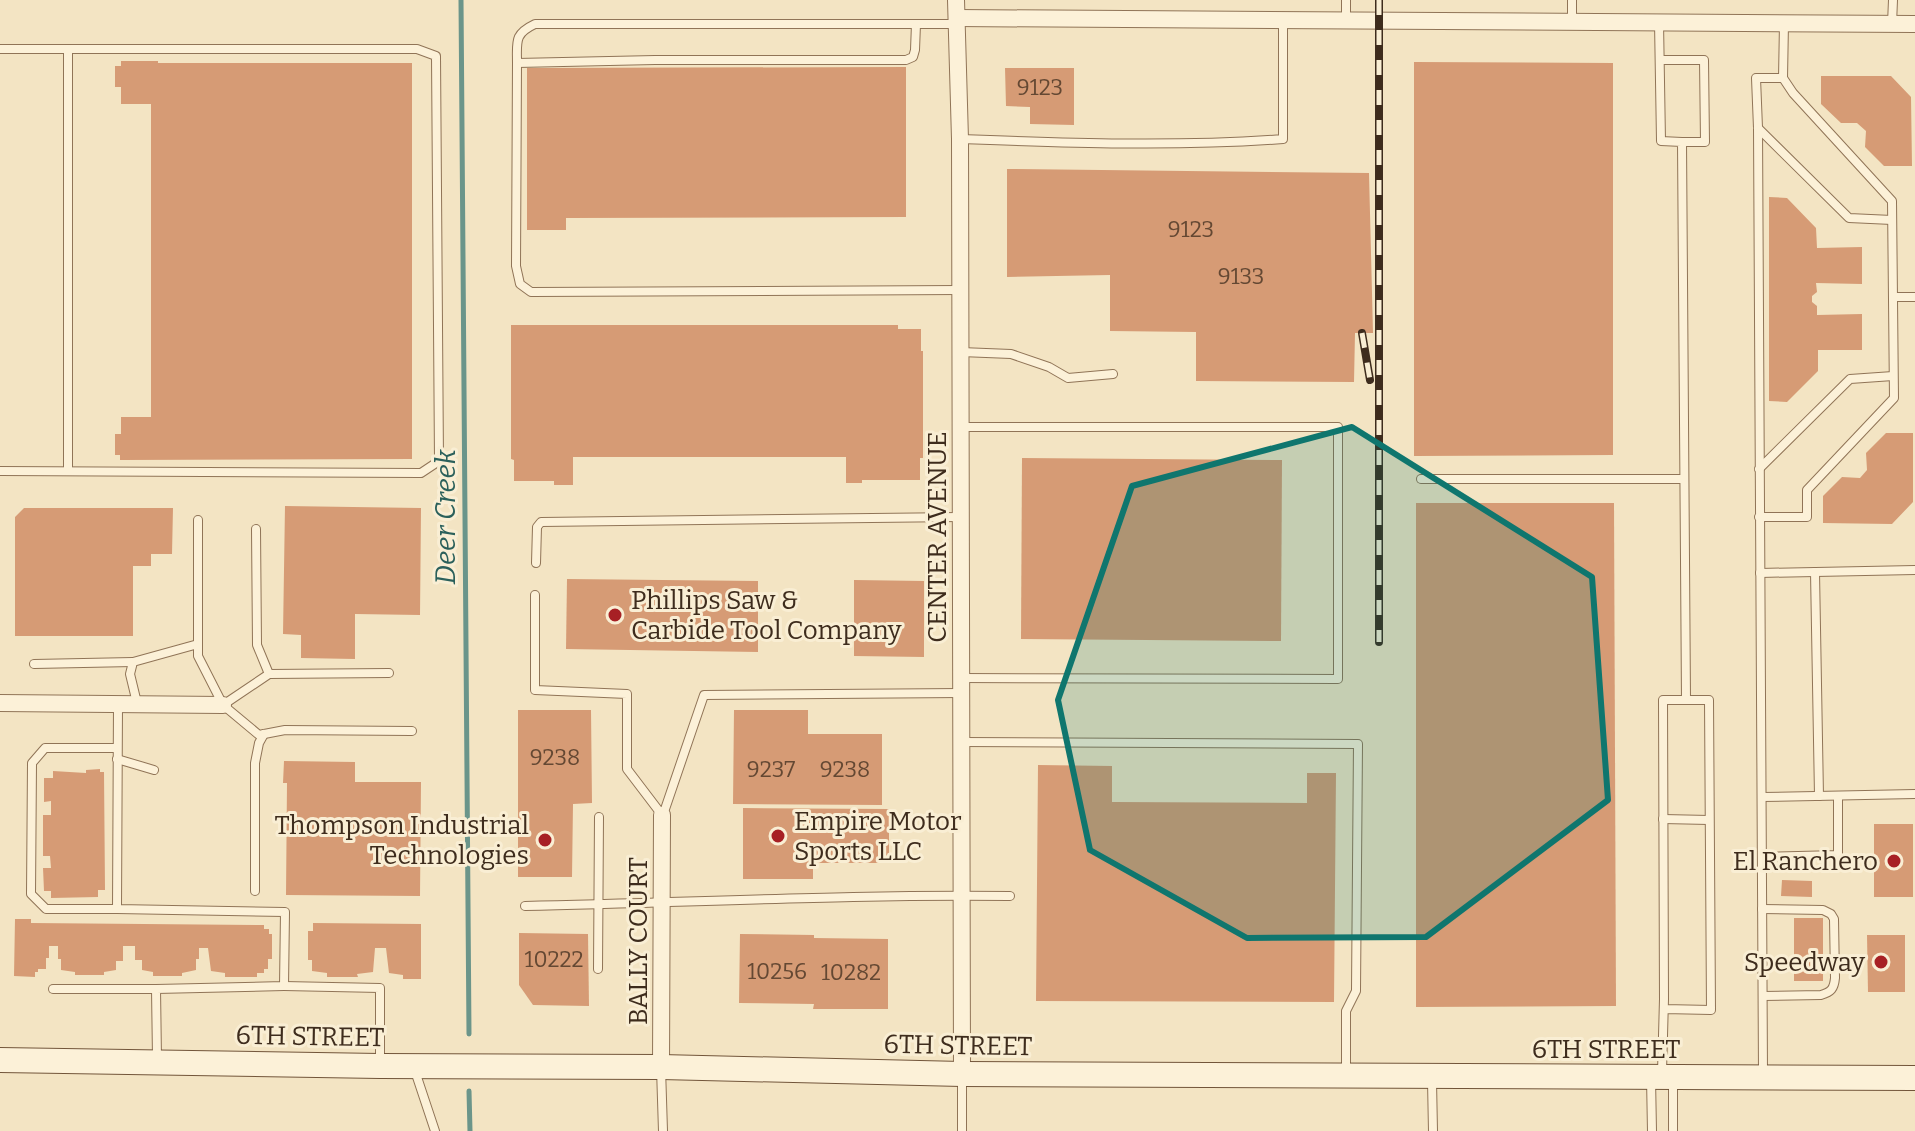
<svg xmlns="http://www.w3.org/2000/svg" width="1915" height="1131" viewBox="0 0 1915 1131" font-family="Bitter,serif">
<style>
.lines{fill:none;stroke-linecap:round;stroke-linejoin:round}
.stream{stroke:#6b958a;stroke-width:5}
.building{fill:#d69b75}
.service-casing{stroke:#907457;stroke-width:10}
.minor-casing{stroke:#907457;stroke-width:18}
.secondary-casing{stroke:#72553a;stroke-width:26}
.service{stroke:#fcf1d8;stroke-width:8}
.minor{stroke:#fcf1d8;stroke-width:16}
.secondary{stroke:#fcf1d8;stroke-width:24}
.rail-casing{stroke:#3e2c1d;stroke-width:8}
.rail{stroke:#f9eed4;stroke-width:5;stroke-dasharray:15;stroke-linecap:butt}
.marked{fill:#0f766e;fill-opacity:0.2;stroke:#0f766e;stroke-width:6;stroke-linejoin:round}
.poi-dot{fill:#a72024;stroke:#f9eed4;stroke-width:3}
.labels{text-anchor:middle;stroke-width:6;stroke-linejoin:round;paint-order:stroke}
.number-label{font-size:22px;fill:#644833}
.street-label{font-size:26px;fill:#3e2c1d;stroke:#f9eed4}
.poi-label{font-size:26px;fill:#3e2c1d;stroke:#f9eed4;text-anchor:end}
.water-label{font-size:28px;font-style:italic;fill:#2b605b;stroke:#f9eed4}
</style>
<rect width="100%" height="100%" fill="#f3e4c3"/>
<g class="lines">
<g class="stream">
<path d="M461,0L469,1034"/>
<path d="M469,1091L470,1131"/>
</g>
</g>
<g class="building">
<path d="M121,61H158V63H412V459L120,460V455H115V434H121V417H151V104H121V87H115V66H121Z"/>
<path d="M1414,62L1613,63V455L1414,456Z"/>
<path d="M906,67V217L566,218V230H527V68Z"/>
<path d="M1005,68H1074V125L1030,124V107L1006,106Z"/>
<path d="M1821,76H1891L1911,97L1912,166H1884L1865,147L1866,131L1857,123H1841L1821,104Z"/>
<path d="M1007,169L1369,173L1373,333H1355L1354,382L1196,381V332L1110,331V275L1007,277Z"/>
<path d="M1769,197L1787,198L1816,228L1817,248L1862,247V284L1816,283L1817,292L1812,296V302L1817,306V315L1862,314V350H1818V371L1787,402L1769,401Z"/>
<path d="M511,325H898V329H921V351H923V458H920V480H862V483H846V457H573V485H554V481H514V460L511,459Z"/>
<path d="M1886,433H1913V502L1892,524L1823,523V496L1842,477L1860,478L1867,470L1866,453Z"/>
<path d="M1022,458L1282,460L1281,641L1021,639Z"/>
<path d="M1416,503H1614L1616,1006L1416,1007Z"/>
<path d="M285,506L421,508L420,615L355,614V659L301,658V635L283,634Z"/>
<path d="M24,508H173L172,554H151V566H133V636H15V517Z"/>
<path d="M567,579L758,581V652L566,649Z"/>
<path d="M854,580L924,581V657L854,656Z"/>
<path d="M518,710H591L592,803L573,804L572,877H518Z"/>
<path d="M734,710H808V734H882V805L733,804Z"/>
<path d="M284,761L355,762V782H421L420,896L286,895L287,783H283Z"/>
<path d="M1038,765L1112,766V802L1307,803V773H1336L1334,1002L1036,1001Z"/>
<path d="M100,769V772H104L105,890H98V897L51,898V891H44L43,868H51L50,856H43V815H51V801L44,802V778H53V771L86,773V770Z"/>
<path d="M743,808L889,809V863H813V879H743Z"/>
<rect x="1874" y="824" width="39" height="73"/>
<path d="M1782,880L1812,881V897L1781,896Z"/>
<rect x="1794" y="918" width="29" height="63"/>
<path d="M15,919H31V923L264,925V929H269V934H272V959H268V969H264V973H257V977H225V973L211,971L208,948H199V959H196V970L182,973V976H153V972L142,970V960H135V946H123V961H116V970L104,972V975H75V972L61,970V959H58V946H49V958H46V969H38V972H35V977L14,976Z"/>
<path d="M313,923L421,924V979H403V975L389,973L386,948H375L373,972L357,974L358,977H327V973L312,971V960H308V931H313Z"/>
<path d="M519,933L588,934L589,1006L533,1005L519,985Z"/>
<path d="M740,934L814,935V938L888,939V1009H813L814,1004L739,1003Z"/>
<path d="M1867,935H1905V992H1868Z"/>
</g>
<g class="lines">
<defs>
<g id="service">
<path d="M1346,0V20"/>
<path d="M1572,22V0"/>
<path d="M1659,22L1661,141L1682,142L1686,700"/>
<path d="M916,24L915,50L913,57L906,60H655L517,63C517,41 514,34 535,24H956"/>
<path d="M1892,24L1893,0"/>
<path d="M0,49H417L436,56L439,461L421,473L0,471"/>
<path d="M68,49V471"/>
<path d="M1660,60H1704L1705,142H1682"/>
<path d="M517,63L516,266L520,284L531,292L960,290"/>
<path d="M1783,78L1784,23"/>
<path d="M1758,128L1849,218L1892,220"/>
<path d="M960,139C1068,143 1176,147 1283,139V21"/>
<path d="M1893,297H1915"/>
<path d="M961,352L1011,354L1049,367L1068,378L1113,374"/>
<path d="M961,427H1338V679L961,678"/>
<path d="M1759,469L1850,379L1893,376"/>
<path d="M1421,479H1684"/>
<path d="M1759,517H1807V490L1894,398L1892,201L1793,93L1783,78H1756L1758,128L1763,1073"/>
<path d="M198,520V656L223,705L259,735L285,730L412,731"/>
<path d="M256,529L257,645L269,674"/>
<path d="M536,563L537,527L541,522L960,517"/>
<path d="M1815,572L1819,796"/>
<path d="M1760,573L1915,570"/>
<path d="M535,595V690L627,694V769L662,815"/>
<path d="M34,664L133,662"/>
<path d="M137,703L130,674L133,662L198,644"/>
<path d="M118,705L117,909L285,912L284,986L156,989L157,1058"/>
<path d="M223,705L269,674L389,673"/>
<path d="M962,742L1358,744L1356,991L1346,1011V1072"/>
<path d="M117,748H45L32,763L31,894L46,909H117"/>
<path d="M117,759L154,770"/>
<path d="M1762,797L1915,794"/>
<path d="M663,815L704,695L961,693"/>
<path d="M1663,819L1709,820"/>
<path d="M1762,857L1838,855V796"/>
<path d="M255,891V763L259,743L264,734"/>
<path d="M525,906C687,903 848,894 1010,896"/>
<path d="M1762,909L1823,910L1831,914L1834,919L1835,978C1834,989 1831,992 1821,995L1763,996"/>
<path d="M598,969L599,817"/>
<path d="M284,986L380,988V1063"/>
<path d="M53,989H156"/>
<path d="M661,1068L663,1131"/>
<path d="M415,1071L435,1131"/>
<path d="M1662,1072L1664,999L1663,700H1709L1711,1010L1664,1009"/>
<path d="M962,1078V1131"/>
<path d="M1651,1078L1652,1131"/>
<path d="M1673,1080V1131"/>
<path d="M1432,1081L1433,1131"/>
</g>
<g id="minor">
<path d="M956,0L960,139L962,1074"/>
<path d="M957,18L1915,24"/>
<path d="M0,703L223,705"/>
<path d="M661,1067L662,815"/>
</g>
<path id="secondary" d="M0,1060L380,1066L661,1067L962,1074L1915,1078"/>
</defs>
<use href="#service" class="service-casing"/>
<use href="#minor" class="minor-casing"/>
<use href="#secondary" class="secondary-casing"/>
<use href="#service" class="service"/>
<use href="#minor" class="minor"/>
<use href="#secondary" class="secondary"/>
<defs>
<g id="rail">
<path d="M1379,0V642"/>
<path d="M1362,333L1370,380"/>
</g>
</defs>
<use href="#rail" class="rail-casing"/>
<use href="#rail" class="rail"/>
</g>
<path class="marked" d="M1352,427L1592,577L1608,800L1426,937L1247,938L1090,850L1058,700L1132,486Z"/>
<g class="poi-dot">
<circle cx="615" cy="615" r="8"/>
<circle cx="778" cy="836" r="8"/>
<circle cx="545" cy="840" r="8"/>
<circle cx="1894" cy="861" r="8"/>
<circle cx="1881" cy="962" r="8"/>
</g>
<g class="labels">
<g class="number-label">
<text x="1040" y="95">9123</text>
<text x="1191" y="237">9123</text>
<text x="1241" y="284">9133</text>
<text x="555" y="765">9238</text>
<text x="771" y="777">9237</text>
<text x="845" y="777">9238</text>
<text x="554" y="967">10222</text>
<text x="777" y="979">10256</text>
<text x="851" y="980">10282</text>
</g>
<g class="street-label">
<text transform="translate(937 537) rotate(-90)" y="9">CENTER AVENUE</text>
<text transform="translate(638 941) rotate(-90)" y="9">BALLY COURT</text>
<text transform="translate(310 1036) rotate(1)" y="9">6TH STREET</text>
<text transform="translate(958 1045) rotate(1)" y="9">6TH STREET</text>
<text x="1606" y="1058">6TH STREET</text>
</g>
<g class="poi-label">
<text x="631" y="609" text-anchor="start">Phillips Saw &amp;<tspan x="631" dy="30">Carbide Tool Company</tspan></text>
<text x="794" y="830" text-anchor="start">Empire Motor<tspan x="794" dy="30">Sports LLC</tspan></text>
<text x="529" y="834">Thompson Industrial<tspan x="529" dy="30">Technologies</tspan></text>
<text x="1878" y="870">El Ranchero</text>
<text x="1865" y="971">Speedway</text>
</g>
<g class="water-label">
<text transform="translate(445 517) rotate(-90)" y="10">Deer Creek</text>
</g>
</g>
</svg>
